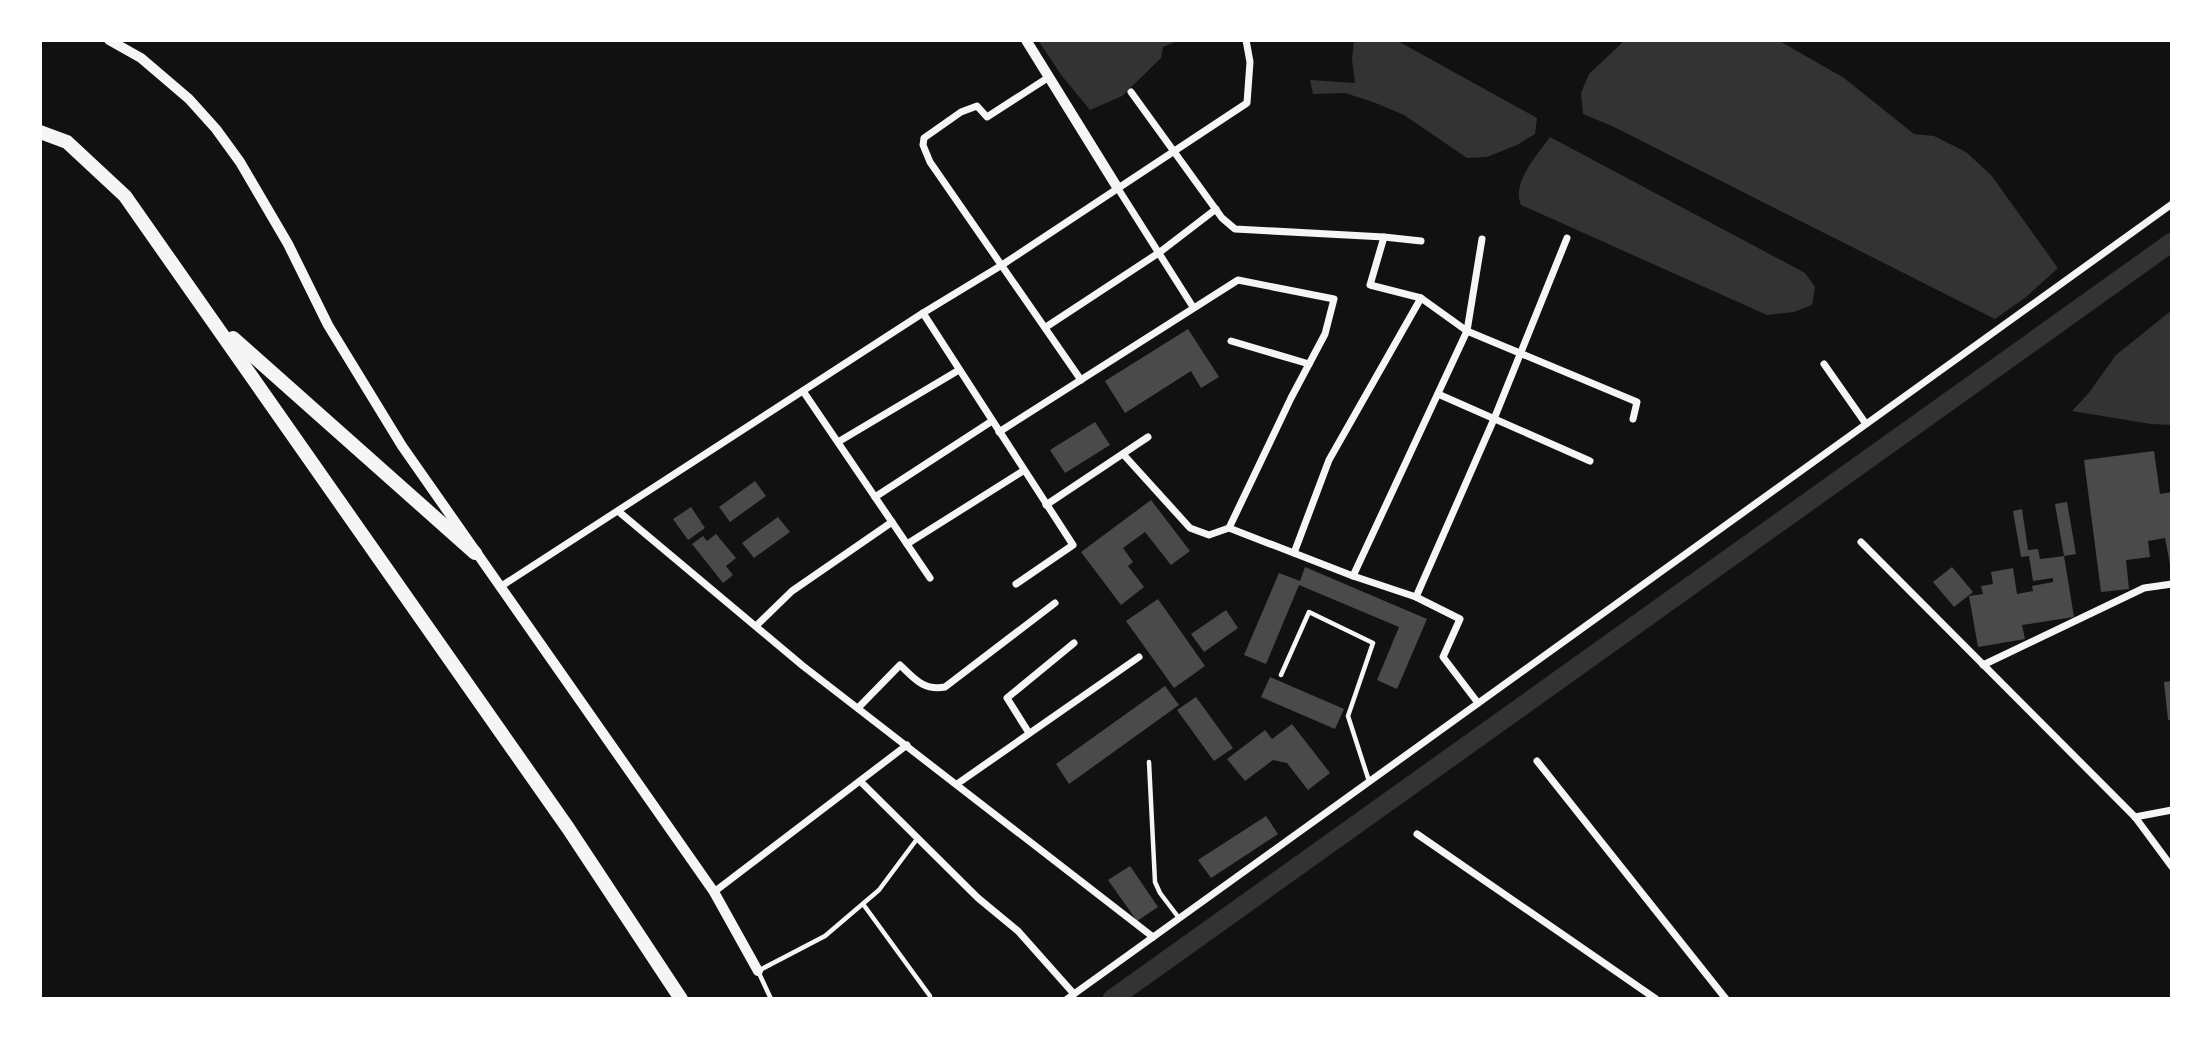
<svg xmlns="http://www.w3.org/2000/svg" width="2212" height="1039" viewBox="0 0 2212 1039" font-family="'IBM Plex Sans',sans-serif">
<style>
.water{fill:#333}
.lines{fill:none;stroke-linecap:round;stroke-linejoin:round}
.canal{stroke:#333;stroke-width:19}
.building{fill:#4a4a4a}
.service{stroke:#f5f5f5;stroke-width:4.5}
.minor{stroke:#f5f5f5;stroke-width:7}
.tertiary{stroke:#f5f5f5;stroke-width:10}
.primary{stroke:#f5f5f5;stroke-width:14}
</style>
<rect width="100%" height="100%" fill="#111"/>
<g class="water">
<path d="M1038,40H1180L1163,47L1161,58L1122,96L1090,110L1062,76Z"/>
<path d="M1354,40H1396L1537,118L1535,134L1517,145L1487,157L1467,158L1404,115L1373,102L1345,93L1313,94L1310,80L1355,83L1352,59Z"/>
<path d="M1625,40H1778L1844,78L1914,134L1934,136L1966,152L1991,175L2058,268L2026,297L1995,319L1612,126L1583,114L1581,93L1589,74Z"/>
<path d="M1550,137L1805,273L1815,287L1812,305L1794,312L1767,315L1521,205C1511,183 1538,154 1550,137Z"/>
<path d="M2172,310V425L2151,424L2072,411L2088,394L2116,355Z"/>
</g>
<g class="lines">
<path class="canal" d="M1112,999L2172,242"/>
</g>
<g class="building">
<path d="M1188,329L1219,377L1201,388L1191,371L1125,413L1105,381Z"/>
<path d="M1095,422L1110,445L1065,473L1050,450Z"/>
<path d="M2154,451L2160,494L2172,492V575L2165,538L2148,541L2150,557L2126,560L2129,589L2101,592L2084,460Z"/>
<path d="M755,481L766,496L730,522L719,507Z"/>
<path d="M1151,500L1190,551L1171,565L1145,532L1123,548L1133,562L1128,566L1144,587L1121,605L1081,552Z"/>
<path d="M2067,502L2076,554L2064,556L2074,617L2022,625L2025,639L1978,647L1969,596L1983,594L1981,586L1993,584L1991,572L2013,568L2017,594L2033,591L2032,586L2053,582V578L2033,581L2029,556L2021,557L2013,511L2022,509L2028,550L2038,549L2040,559L2049,558L2064,556L2055,504Z"/>
<path d="M691,507L705,528L688,540L673,519Z"/>
<path d="M778,517L790,532L754,558L742,543Z"/>
<path d="M716,534L736,558L726,566L733,575L723,583L692,544L703,536L707,541Z"/>
<path d="M1305,567L1427,619L1397,689L1377,680L1399,627L1299,585L1266,664L1244,655L1279,573L1300,581Z"/>
<path d="M1952,567L1973,592L1954,607L1933,582Z"/>
<path d="M1158,599L1205,666L1174,688L1126,621Z"/>
<path d="M1226,610L1238,628L1204,652L1191,634Z"/>
<path d="M1270,677L1344,709L1335,729L1261,697Z"/>
<path d="M2172,681V720H2168L2164,682Z"/>
<path d="M1165,686L1179,705L1069,784L1056,764Z"/>
<path d="M1196,697L1233,748L1214,761L1177,710Z"/>
<path d="M1292,724L1330,773L1308,790L1287,763L1273,760L1245,781L1227,759L1265,730L1272,739Z"/>
<path d="M1266,816L1278,834L1211,878L1198,860Z"/>
<path d="M1130,866L1158,907L1137,921L1108,880Z"/>
</g>
<g class="lines">
<g class="service">
<path d="M1281,675L1309,612L1373,643L1348,716L1369,781"/>
<path d="M1149,762L1155,882L1160,893L1179,918"/>
<path d="M863,904L930,996"/>
<path d="M771,999L758,971L825,936L879,890L917,839"/>
</g>
<g class="minor">
<path d="M1049,77L987,117L977,106L961,112L924,138L923,145L930,162L1081,380"/>
<path d="M1131,92L1222,218L1235,229L1384,237L1421,241"/>
<path d="M1117,187L1193,307"/>
<path d="M1384,237L1370,285L1421,298L1467,331L1637,402L1633,419"/>
<path d="M923,313L1073,545L1016,584"/>
<path d="M1046,327L1160,252L1216,209"/>
<path d="M1231,341L1309,364"/>
<path d="M1824,364L1866,424"/>
<path d="M803,391L930,578"/>
<path d="M1438,394L1590,461"/>
<path d="M999,432L1238,280L1334,299L1325,334L1291,398L1229,528"/>
<path d="M838,442L959,370"/>
<path d="M1123,454L1190,528L1209,535L1229,528L1353,576L1416,597L1460,619L1443,657L1478,703"/>
<path d="M875,497L992,421"/>
<path d="M1046,505L1148,437"/>
<path d="M618,511L803,666L1153,937"/>
<path d="M1861,542L2135,817L2172,867"/>
<path d="M907,544L1023,471"/>
<path d="M1294,553L1329,460L1421,298"/>
<path d="M1353,576L1467,331L1482,239"/>
<path d="M500,587L923,313L1002,265L1247,103L1250,62L1246,40"/>
<path d="M1416,597L1494,419L1567,238"/>
<path d="M756,626L792,591L892,522"/>
<path d="M1983,665L2144,588L2172,584"/>
<path d="M858,708L900,665C914,678 923,691 945,687L1055,603"/>
<path d="M1029,733L1007,698L1074,643"/>
<path d="M1537,761L1726,999"/>
<path d="M861,782L978,898L1018,931L1074,994"/>
<path d="M957,784L1139,657"/>
<path d="M2135,817L2172,810"/>
<path d="M1417,834L1656,999"/>
<path d="M714,892L907,745"/>
<path d="M1067,999L2172,204"/>
</g>
<g class="tertiary">
<path d="M109,40L141,58L189,99L216,129L240,162L288,244L328,325L402,446L714,892L758,971"/>
<path d="M1026,40L1117,187"/>
</g>
<g class="primary">
<path d="M40,132L67,142L125,196L568,828L681,999"/>
<path d="M233,338L475,553"/>
</g>
</g>
<rect width="2212" height="1039" fill="none" stroke="#ffffff" stroke-width="84"/>
</svg>
